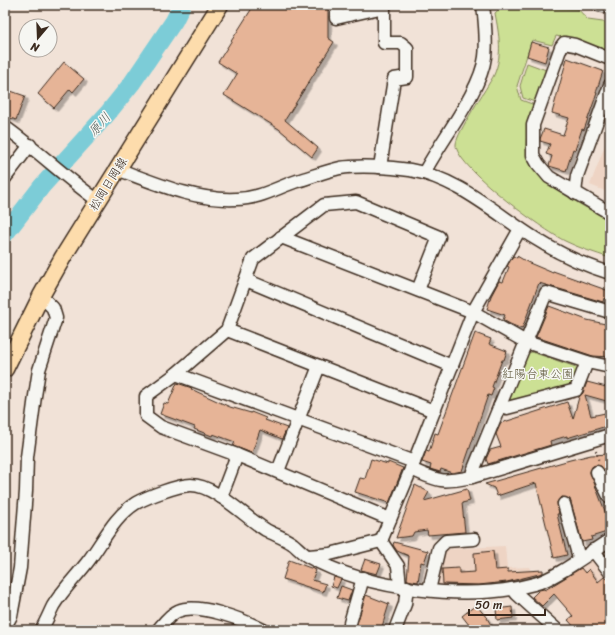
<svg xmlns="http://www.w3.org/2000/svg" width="615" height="635" viewBox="0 0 615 635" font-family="Sriracha,'Klee One',sans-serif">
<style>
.built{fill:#eed4c4}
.green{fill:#cce094;stroke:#848559}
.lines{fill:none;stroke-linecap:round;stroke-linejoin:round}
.river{stroke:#7cccd7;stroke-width:18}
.building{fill:#e6b497;stroke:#3b2a1e;filter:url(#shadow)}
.minor-casing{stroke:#3b2a1e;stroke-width:15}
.major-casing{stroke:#3b2a1e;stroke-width:19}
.path{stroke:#3b2a1e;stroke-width:2;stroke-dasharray:1 3;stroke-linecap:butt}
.minor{stroke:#f6f6f2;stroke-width:12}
.major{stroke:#fddcac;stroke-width:16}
.labels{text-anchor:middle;stroke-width:3;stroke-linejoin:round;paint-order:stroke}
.street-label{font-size:12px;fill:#3b2a1e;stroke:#f6f6f2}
.park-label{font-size:12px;fill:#5f583c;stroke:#f6f6f2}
.water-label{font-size:13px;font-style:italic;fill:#4e5b56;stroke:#f6f6f2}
</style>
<defs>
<filter id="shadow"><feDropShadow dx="3.5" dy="3.5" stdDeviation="0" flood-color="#0004"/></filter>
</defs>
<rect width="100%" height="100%" fill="#f1e2d7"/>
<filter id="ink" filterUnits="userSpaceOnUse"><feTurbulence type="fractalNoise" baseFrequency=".025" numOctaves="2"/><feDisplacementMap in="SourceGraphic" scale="8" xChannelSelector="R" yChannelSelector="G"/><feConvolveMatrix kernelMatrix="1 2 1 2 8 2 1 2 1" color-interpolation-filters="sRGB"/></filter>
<g filter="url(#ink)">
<g class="built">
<path d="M610,132V193L590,185Z"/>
<path d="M505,546L507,568L530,567L531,580L509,586L436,588L443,553L447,549Z"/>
<path d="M595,553L610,566V602L597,613L563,572Z"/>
</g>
<g class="green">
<path d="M503,6L578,9L588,20L610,23V54L577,40L556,36L552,45L532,40L517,86L521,100L535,105C529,122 523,141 528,159C535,182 589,209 610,221V258C595,253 579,248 565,241C543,230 454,166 456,144C457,132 487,88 494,75C503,54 499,35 495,13Z"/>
<path d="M527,63L546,70L535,102L523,98L520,86Z"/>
<path d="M532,352L576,367L578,374L574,383L568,386L510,401L508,394L525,354Z"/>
</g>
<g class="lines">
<path class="river" d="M5,234L42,186L108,113L132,83L174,21L182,5"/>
</g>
<g class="building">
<path d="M254,5H328V38L334,42L285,120L318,148L312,157L279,129L224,95L237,74L218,62Z"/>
<path d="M531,42L549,47L545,62L527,56Z"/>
<path d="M567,58L603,71L596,93H597L584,130L582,129L575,150L573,149L566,171L549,166L552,156L546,154L550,144L540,141V139L544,129L563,135L569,118L552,113Z"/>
<path d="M64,62L84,79L73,92L70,89L54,108L38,94Z"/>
<path d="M5,89L25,96L16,120L5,116Z"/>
<path d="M513,256L517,258V256L527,262L553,273V271L609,291L607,299L604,298L603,302L539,283L522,329L510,324L503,320L505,315L487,309L491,296L499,281L503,282L509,267L507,266Z"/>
<path d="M549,306L587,320L610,325V357L593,356L536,337Z"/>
<path d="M475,333L491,339L489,344L507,351L504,360H502L492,387L494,388L491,396L488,395L462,471L452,473L441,469L440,472L430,469L431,465L422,462L426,451L429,452L435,433L438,434Z"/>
<path d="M587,382L610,388V402L585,395L591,416L610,412V425L567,438V436L550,441L551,445L488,464L486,459L490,450L501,447L496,434L501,423L567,402L573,419L579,397L583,393Z"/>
<path d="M177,383L192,388L191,389L230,407L251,413V412L266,418L265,420L287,428L282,439L260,430L252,453L233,446L235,442L213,434L212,436L194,429L195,427L160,414L164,403L168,404Z"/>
<path d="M610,454V481L601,466H593L590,472L608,519H610V531L591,537L592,540L582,542L570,499L562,497L557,502L559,514H557L567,555L554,558L536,483L497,496L494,488L485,484L570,460L591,455Z"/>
<path d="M371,459L388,464V462L403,468L389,503L355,492L360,478L365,479Z"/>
<path d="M415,485L429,492L424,501L467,489L470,501L462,503L465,532L428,535L427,530L414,532L412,536L396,538Z"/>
<path d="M394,542L428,551L424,563L421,562L418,582L407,580L409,556L397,551L393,545Z"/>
<path d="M493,551L495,570L508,569V572L543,570V573L507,582L479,585L443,584L442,569L459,568V573L475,572L474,553Z"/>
<path d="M365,559L381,564L377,574L361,570Z"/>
<path d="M289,560L316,570L312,580L326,584L323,592L283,579Z"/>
<path d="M581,568L585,573L589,569L598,582L604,577L610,579V627L607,630H577L568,620L573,616L554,594L542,606L532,597L539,590L544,589L545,590Z"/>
<path d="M334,577L341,579L337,588L331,586Z"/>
<path d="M341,586L352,590L348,601L337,598Z"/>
<path d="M366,595L389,604L381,630H367L356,626Z"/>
<path d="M476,605L487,618L494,630H473L462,616Z"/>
<path d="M512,607L513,618L497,620L496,609Z"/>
</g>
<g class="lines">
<defs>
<g id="minor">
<path d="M337,5L336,18L384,7V43H401L407,48V77L394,79L380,167"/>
<path d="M599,5L610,7"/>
<path d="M610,59L575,45L564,43L561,47L533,125V155L538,164L549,177L610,213"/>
<path d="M5,127C37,150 65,177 97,200"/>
<path d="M117,169C155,183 195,201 236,199C259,199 276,188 297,181C311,177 326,171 340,168C360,165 390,167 410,170C458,178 496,214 536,239C558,253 584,265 610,273"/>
<path d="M424,173C441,140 481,91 485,57C487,40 485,22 483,5"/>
<path d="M5,178L30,145"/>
<path d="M575,193L577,176L610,85"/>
<path d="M281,237L473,312L526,342L587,362L610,367"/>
<path d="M246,280L452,366"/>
<path d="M610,312L546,293L473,471L472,477L610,435"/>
<path d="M227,330L434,411"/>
<path d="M176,374L414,462"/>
<path d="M500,405L507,408L576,390L587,362"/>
<path d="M411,469C440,482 442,483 472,477"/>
<path d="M278,471L319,366"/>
<path d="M597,472L610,498"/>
<path d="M221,497L237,455"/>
<path d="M564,504L579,558"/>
<path d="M390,519L237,455L161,427L146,416V396L176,374L227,330L253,259L324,205L356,202L439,237L418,290"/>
<path d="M381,541L398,566L400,586"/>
<path d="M593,550L610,572"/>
<path d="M309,556L330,554L381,541L414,462L473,312L520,229"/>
<path d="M513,589L517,594L557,630"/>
<path d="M429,590L439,548L446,541L474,539"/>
<path d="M350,623L363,578"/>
<path d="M5,627L11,616L20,568L26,491L27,457L35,396L39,370L56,318L53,308L41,296"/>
<path d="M41,630C46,622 49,614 53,606C63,589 78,575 89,560C104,540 114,517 136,503C147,497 178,485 191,485C215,485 246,518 266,530C275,535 285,538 293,544C298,548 303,554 309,557C367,590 469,602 534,584C555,579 590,552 610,540"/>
<path d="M158,630C163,624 170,614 178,611C198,602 244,620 263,630"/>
<path d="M395,630L405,604L407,587"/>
</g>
<path id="major" d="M5,369L41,296L63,257L220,5"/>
</defs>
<use href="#minor" class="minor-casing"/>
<use href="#major" class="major-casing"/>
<path class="path" d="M596,451L599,462"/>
<use href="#minor" class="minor"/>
<use href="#major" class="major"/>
</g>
</g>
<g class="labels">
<g class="street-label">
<text transform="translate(108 184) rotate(-58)" y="4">松岡日岡線</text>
</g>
<g class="park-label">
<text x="538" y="378">紅陽台東公園</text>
</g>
<g class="water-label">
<text transform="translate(99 124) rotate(-48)" y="5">原川</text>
</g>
</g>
<rect width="615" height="635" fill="none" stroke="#f6f6f2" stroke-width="20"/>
<rect x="10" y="10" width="595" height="615" fill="none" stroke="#3b2a1e" stroke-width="1.5" filter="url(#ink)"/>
<g transform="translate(38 38) rotate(199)"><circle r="19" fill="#f6f6f2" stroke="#aba49d"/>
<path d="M0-3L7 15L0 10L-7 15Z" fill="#3b2a1e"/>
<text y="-6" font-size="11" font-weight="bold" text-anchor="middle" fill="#3b2a1e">N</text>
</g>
<path d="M469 609v6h76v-6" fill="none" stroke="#3b2a1e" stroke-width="2"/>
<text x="475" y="609" font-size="12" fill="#3b2a1e" stroke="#f6f6f2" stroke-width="3" paint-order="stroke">50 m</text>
</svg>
